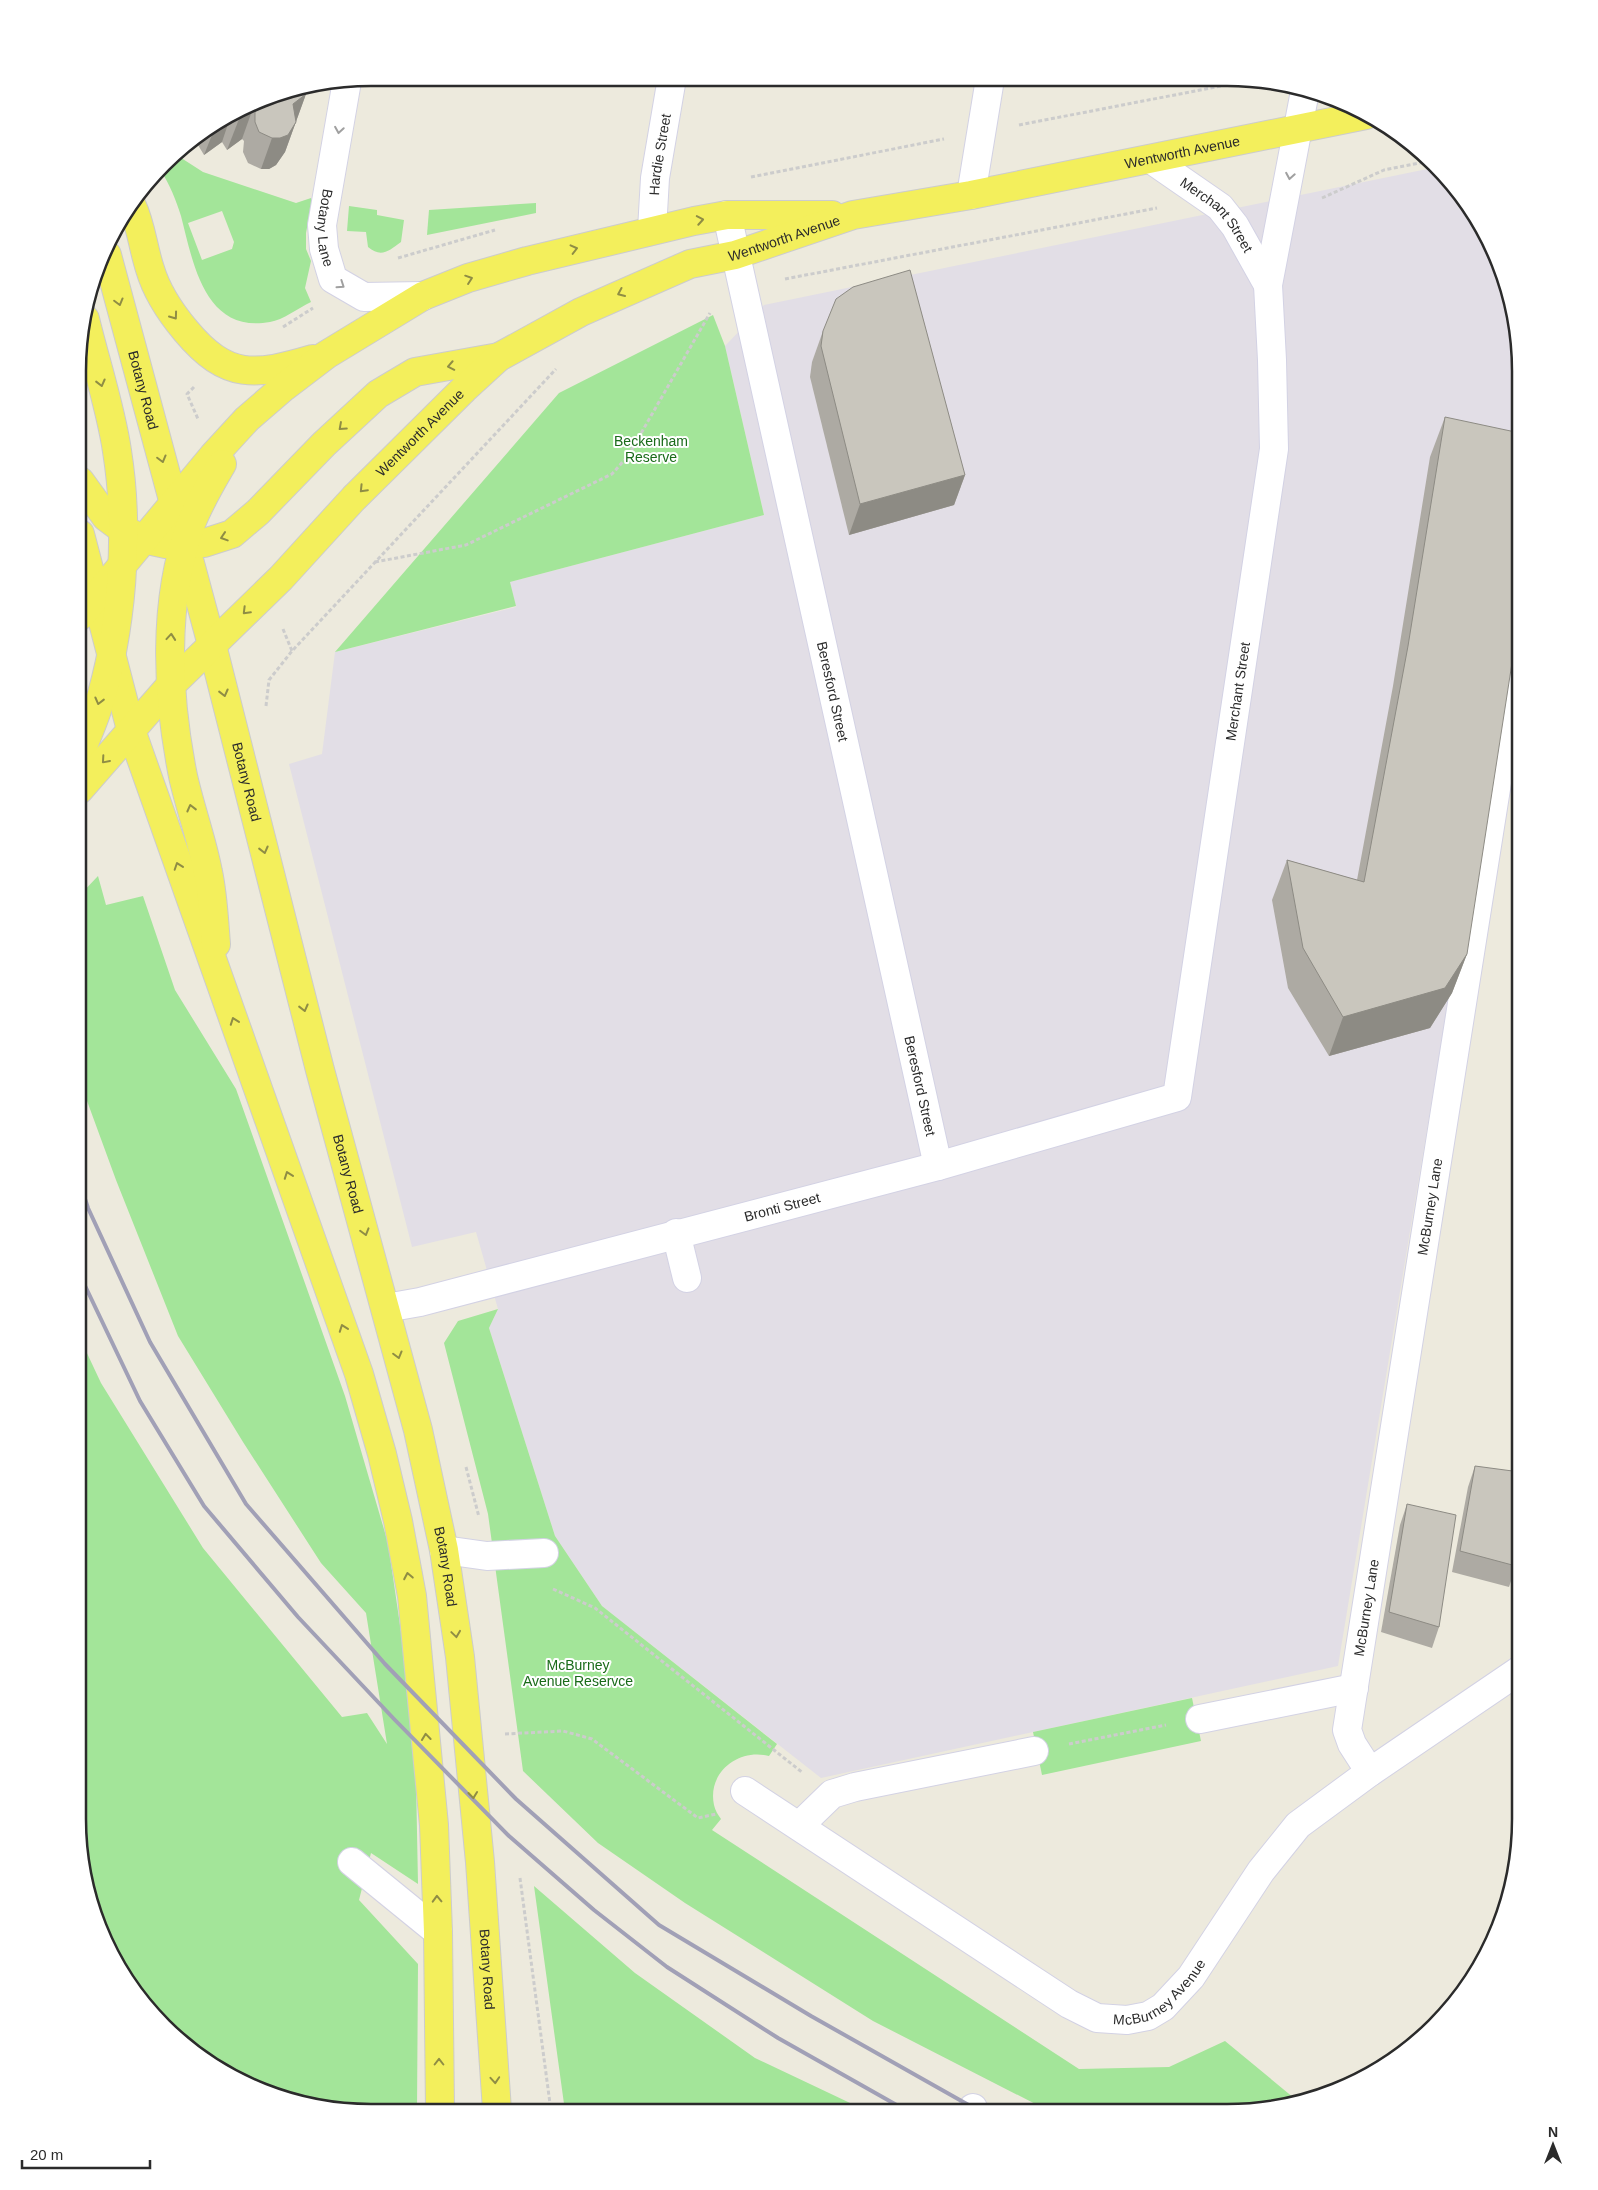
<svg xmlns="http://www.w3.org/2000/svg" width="1598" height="2190" viewBox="0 0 1598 2190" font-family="Arial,sans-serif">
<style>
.industrial{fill:#e2dee6}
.green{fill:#a3e599;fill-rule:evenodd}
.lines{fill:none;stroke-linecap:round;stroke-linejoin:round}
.minor-casing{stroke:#d3d2e4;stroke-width:30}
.major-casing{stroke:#ccc;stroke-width:30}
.path{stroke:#ccc;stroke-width:3;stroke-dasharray:4 2.5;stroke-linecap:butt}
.minor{stroke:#fff;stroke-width:28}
.major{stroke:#f3ef5c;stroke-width:28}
.rail{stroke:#a1a0b6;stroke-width:4}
.wall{fill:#adaaa3}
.shaded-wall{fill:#8d8b84}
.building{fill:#c9c6bd;stroke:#8d8b84}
.oneway{stroke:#a0a0a0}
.oneway2{stroke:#8f8d44}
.labels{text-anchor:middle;stroke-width:4;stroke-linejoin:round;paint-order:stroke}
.street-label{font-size:14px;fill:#2b2b2b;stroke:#fff}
.park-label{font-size:14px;fill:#196b19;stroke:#fff}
.rim{fill:none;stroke:#2b2b2b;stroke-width:2.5}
</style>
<rect width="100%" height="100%" fill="#edeadd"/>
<path class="industrial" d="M1437,167L1448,178L1490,242L1515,314L1520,371V567L1338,1666L821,1778L602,1606L555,1536L489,1328L498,1309L476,1232L412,1247L289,764L322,754L335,652L516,607L510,582L764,515L725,346L764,305Z"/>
<g class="green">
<path d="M175,154L203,172L296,203L311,198L312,201L306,233V249L311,261L305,288L311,302C298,308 283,320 270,322C204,334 193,262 181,216C176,200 170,185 161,171ZM222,211L234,242L232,249L202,260L188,223Z"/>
<path d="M536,203V213L427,235L429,210Z"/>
<path d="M349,206L377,210V215L404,220L401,242C389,251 381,258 368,247L366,232L347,231Z"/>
<path d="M713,315L725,346L764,515L510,582L516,606L335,652L559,393Z"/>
<path d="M98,876L106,905L143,896L175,990L236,1089L345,1396L388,1543L401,1632L416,1780L418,1884L371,1853L359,1900L418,1964L417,2110H333L259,2090L193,2052L138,1998L108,1948L83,1876L78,1819V1334L101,1383L203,1548L342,1717L367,1713L387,1744L366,1613L321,1563L243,1442L178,1336L116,1180L79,1079V896Z"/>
<path d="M498,1309L489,1328L555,1536L602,1606L777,1744L769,1756C739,1748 707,1772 714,1805C715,1810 718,1815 721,1819L712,1830L1079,2069L1169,2067L1225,2041L1300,2103L1227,2112H1051L873,2021L685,1903L598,1843L523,1771L488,1514L444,1343L458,1321Z"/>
<path d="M1192,1698L1201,1741L1042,1775L1033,1732Z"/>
<path d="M534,1886L635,1973L755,2058L867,2111H565Z"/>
</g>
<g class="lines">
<defs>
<g id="minor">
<path id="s1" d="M347,81L322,225L324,249L333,279L364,297L423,296"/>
<path id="s2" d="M1152,160L1220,207L1235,226L1268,285"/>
<path d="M971,195L990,79"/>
<path id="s3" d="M727,215L938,1166"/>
<path id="s4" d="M652,230L655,178L672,78"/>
<path d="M676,1233L687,1278"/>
<path id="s5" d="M386,1308L420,1302L938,1166L1177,1097L1274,449L1272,360L1268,285L1305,91"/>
<path d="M444,1550L487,1556L544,1553"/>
<path d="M1200,1719L1354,1688"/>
<path id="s6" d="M1370,1772L1352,1744L1347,1730L1520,637"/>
<path id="s7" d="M745,1791L1069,2004L1097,2018L1127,2020L1148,2016L1163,2007L1191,1977L1261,1871L1298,1825L1370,1772L1520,1670"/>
<path d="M799,1826L832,1794L855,1787L1034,1751"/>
<path d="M352,1862L438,1932"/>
<path d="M971,2112L973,2108"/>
</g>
<g id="major">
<path d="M132,206C141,225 143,248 150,269C157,293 170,312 186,331C227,380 255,376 313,359"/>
<path id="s8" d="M107,255L212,645L320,1070L418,1430L444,1550L460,1657L480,1862L497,2110"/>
<path d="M80,481L106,517L122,529L143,539L166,544L204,543L232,534L258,512L324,444L378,394L415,372L499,357"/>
<path d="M80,534L131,730L359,1374L382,1454L398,1521L412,1596L434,1825L438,1932L440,2110"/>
<path d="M80,616L213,456L247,419L284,387L326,355L423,296L468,278L527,261L694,221L727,215H832"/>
<path d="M79,756C85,741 92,725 97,710C122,633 130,532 117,451C111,409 95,361 85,319"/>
<path id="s9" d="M79,790L170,686L281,578L354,498L464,389L499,357L581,312L690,264L735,255L853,215L971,195L1366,115"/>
<path d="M216,944C214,920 213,895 208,872C202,840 190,808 183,776C167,696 162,602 191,524C199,503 211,483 222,464"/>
</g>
</defs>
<use href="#minor" class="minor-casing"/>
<use href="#major" class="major-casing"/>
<g class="path">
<path d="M1019,125L1252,80"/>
<path d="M751,177L944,139"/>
<path d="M1322,198L1384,170L1430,161"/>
<path d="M398,258L495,230"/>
<path d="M785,279L1157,208"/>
<path d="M283,327L313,308"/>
<path d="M194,387L187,394L198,419"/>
<path d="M375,562L466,545L612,474L628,456L710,313"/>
<path d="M283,629L292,651"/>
<path d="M266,706L269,680L292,651L556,369"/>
<path d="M466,1467L479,1517"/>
<path d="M553,1589L595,1608L803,1773"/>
<path d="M505,1734L563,1731L592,1739L698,1818L716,1814"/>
<path d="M1069,1744L1166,1725"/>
<path d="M520,1878L551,2111"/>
</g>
<use href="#minor" class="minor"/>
<use href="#major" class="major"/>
<g class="rail">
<path d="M79,1181L88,1208L150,1342L246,1504L385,1664L516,1799L659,1925L811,2016L981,2112"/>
<path d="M78,1271L140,1401L204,1506L298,1617L394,1719L509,1836L594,1910L667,1967L778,2038L909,2112"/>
</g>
</g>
<g class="wall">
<path d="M304,89V91L306,94L285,152L276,165L269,169H261L248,163L243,152L244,141L242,139L227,150L222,142L204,155L198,145L191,150L187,145L277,93Z"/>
<path d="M823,331L965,475L954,505L849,535L810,377L812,362Z"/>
<path d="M1445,417L1467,954L1452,993L1430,1028L1329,1056L1288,988L1272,900L1287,860L1357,880L1393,686L1430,457Z"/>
<path d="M1475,1466L1516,1566L1509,1587L1452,1572L1468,1487Z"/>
<path d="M1407,1504L1439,1627L1432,1648L1381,1632L1400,1525Z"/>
</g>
<g class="shaded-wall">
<path d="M304,89L301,98L306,94L285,152L276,165L269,169H261L272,138L295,90Z"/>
<path d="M253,108L242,139L227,150L239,119Z"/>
<path d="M229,121L222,142L204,155L214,130Z"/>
<path d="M201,137L198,145L191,150L194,141Z"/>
<path d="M965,475L954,505L849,535L860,504Z"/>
<path d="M1467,954L1452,993L1430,1028L1329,1056L1343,1017Z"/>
</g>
<g class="building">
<path d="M303,89L306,94L293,104L296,122L288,135L280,138H272L259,132L255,122V110L253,108L239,119L237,116L277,93Z"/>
<path d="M910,270L965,475L860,504L821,346L823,331L836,299L853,287Z"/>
<path d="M1445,417L1520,433V611L1467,954L1445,988L1343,1017L1303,948L1287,860L1364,882L1408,646Z"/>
<path d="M1475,1466L1520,1472V1541L1516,1566L1460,1551Z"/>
<path d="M1407,1504L1456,1515L1439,1627L1389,1612Z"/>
</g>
<defs><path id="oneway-chevron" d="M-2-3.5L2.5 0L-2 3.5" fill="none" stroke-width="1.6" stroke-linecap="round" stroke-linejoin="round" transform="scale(1.25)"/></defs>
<g class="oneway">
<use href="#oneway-chevron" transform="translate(339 130) rotate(99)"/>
<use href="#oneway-chevron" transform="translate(1290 176) rotate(100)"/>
<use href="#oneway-chevron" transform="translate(341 285) rotate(34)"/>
</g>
<g class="oneway2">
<use href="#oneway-chevron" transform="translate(700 220) rotate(-10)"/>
<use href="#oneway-chevron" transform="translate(574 249) rotate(-14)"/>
<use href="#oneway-chevron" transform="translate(469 279) rotate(-19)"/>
<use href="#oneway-chevron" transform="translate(621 293) rotate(156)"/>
<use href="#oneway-chevron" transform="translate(119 302) rotate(75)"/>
<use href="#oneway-chevron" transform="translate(174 316) rotate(54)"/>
<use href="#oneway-chevron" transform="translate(451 366) rotate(169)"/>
<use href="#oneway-chevron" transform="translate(101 383) rotate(76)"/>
<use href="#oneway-chevron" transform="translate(342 427) rotate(138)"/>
<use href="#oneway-chevron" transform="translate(162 459) rotate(75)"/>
<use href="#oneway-chevron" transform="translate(363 489) rotate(134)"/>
<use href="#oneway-chevron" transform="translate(224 537) rotate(162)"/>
<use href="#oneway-chevron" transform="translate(246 611) rotate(135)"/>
<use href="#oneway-chevron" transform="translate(171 637) rotate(-85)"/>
<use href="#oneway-chevron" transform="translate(224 693) rotate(76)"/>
<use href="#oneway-chevron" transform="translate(99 701) rotate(104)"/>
<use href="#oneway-chevron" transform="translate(105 760) rotate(131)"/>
<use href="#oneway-chevron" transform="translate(191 808) rotate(-104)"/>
<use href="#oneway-chevron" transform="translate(264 850) rotate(76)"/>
<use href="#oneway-chevron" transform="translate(178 866) rotate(-109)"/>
<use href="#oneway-chevron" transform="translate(304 1008) rotate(76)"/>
<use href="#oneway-chevron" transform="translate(234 1021) rotate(-110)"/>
<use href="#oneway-chevron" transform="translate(288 1175) rotate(-110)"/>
<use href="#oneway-chevron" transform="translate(365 1232) rotate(74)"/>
<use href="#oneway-chevron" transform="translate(343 1328) rotate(-110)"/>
<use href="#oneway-chevron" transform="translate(398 1355) rotate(75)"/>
<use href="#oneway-chevron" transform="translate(408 1576) rotate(-101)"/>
<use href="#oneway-chevron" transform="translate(456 1634) rotate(82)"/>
<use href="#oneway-chevron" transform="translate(426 1737) rotate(-96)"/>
<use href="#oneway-chevron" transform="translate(473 1795) rotate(84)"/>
<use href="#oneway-chevron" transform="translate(437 1899) rotate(-92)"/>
<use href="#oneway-chevron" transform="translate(439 2062) rotate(-90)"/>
<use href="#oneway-chevron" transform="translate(495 2080) rotate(86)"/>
</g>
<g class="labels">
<g class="street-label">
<text dy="5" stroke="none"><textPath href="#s9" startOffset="1322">Wentworth Avenue</textPath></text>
<text dy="5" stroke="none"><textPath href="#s4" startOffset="76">Hardie Street</textPath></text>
<text dy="5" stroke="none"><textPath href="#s2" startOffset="86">Merchant Street</textPath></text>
<text dy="5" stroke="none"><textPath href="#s1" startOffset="149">Botany Lane</textPath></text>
<text dy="5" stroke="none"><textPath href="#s9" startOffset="914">Wentworth Avenue</textPath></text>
<text dy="5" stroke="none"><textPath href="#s8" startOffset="140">Botany Road</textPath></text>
<text dy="5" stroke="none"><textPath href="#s9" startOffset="494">Wentworth Avenue</textPath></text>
<text dy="5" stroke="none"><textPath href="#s3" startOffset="488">Beresford Street</textPath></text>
<text dy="5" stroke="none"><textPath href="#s5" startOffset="1229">Merchant Street</textPath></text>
<text dy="5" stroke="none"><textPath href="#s8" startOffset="545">Botany Road</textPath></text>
<text dy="5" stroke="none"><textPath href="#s3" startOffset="892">Beresford Street</textPath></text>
<text dy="5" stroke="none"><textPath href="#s8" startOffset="950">Botany Road</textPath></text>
<text dy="5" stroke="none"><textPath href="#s5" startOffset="409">Bronti Street</textPath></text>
<text dy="5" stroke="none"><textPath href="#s6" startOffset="578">McBurney Lane</textPath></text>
<text dy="5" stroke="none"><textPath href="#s8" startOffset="1355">Botany Road</textPath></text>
<text dy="5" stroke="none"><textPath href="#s6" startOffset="172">McBurney Lane</textPath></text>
<text dy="5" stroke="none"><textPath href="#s8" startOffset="1760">Botany Road</textPath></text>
<text dy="5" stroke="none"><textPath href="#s7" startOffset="492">McBurney Avenue</textPath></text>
</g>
<g class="park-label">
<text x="651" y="446">Beckenham<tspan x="651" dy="16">Reserve</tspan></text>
<text x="578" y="1670">McBurney<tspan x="578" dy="16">Avenue Reservce</tspan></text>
</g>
</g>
<path d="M0 0H1598V2190H0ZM371 86H1227A285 285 0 0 1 1512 371V1819A285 285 0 0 1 1227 2104H371A285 285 0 0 1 86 1819V371A285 285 0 0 1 371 86Z" fill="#fff" fill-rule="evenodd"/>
<path class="rim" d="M371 86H1227A285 285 0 0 1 1512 371V1819A285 285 0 0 1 1227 2104H371A285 285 0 0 1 86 1819V371A285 285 0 0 1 371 86Z"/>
<g transform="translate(1553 2145)" stroke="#ffffff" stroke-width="4" paint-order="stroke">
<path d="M0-4L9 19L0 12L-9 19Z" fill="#2b2b2b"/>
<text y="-8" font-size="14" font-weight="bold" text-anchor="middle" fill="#2b2b2b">N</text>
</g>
<path d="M22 2160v8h128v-8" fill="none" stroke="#2b2b2b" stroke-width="2.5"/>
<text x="30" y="2160" font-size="15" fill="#2b2b2b" stroke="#ffffff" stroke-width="4" paint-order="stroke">20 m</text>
</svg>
